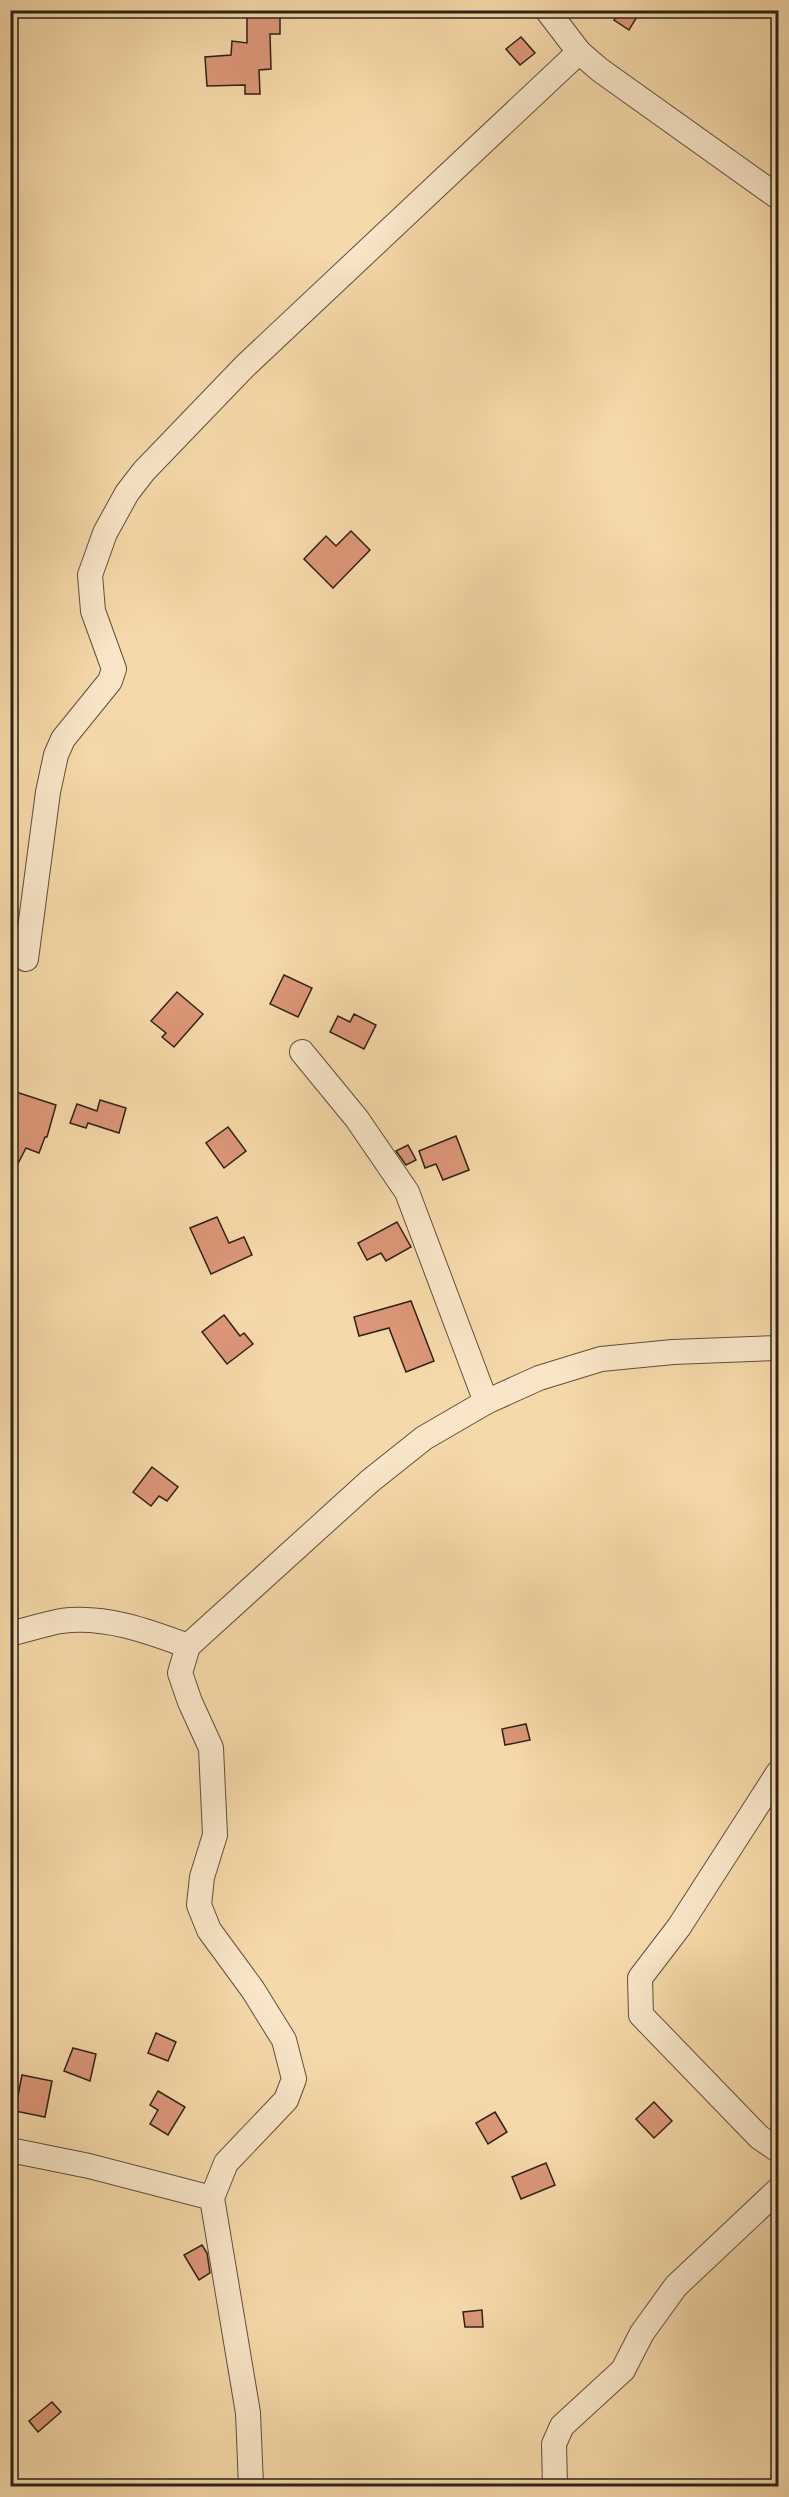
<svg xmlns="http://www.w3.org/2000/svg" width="789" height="2497" viewBox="0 0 789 2497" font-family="'IM FELL English',serif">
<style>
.building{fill:#dd9779;stroke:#2c2217;stroke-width:1.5}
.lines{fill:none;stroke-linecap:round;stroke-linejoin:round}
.minor-casing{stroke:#5e503c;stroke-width:26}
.minor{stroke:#f9e6c8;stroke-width:24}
</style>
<rect width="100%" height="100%" fill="#f6d9aa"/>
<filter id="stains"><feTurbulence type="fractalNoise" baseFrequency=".00333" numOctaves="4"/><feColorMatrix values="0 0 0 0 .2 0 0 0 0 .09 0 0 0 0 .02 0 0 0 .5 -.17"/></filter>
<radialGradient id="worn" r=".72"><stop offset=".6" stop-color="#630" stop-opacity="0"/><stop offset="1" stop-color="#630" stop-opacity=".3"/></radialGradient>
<g class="building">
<path d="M247,10H280V34H270L271,69L259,70L260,94H245V85L207,86L205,57L231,55L232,41L247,43Z"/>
<path d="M621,10H641L629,30L614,20Z"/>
<path d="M521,37L535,53L520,65L506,49Z"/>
<path d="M351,531L370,550L333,588L304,559L326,536L336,546Z"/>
<path d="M284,975L312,988L298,1017L270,1004Z"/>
<path d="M177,992L203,1014L174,1047L162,1037L166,1033L151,1021Z"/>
<path d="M354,1014L376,1025L364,1049L330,1032L338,1016L350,1022Z"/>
<path d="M10,1090L56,1105L47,1137H45L39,1153L26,1148L10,1179Z"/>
<path d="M100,1100L126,1108L119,1133L88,1123L86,1128L70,1123L77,1104L97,1111Z"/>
<path d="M228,1127L246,1151L224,1168L206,1143Z"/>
<path d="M456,1136L469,1170L443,1180L436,1164L425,1168L419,1151Z"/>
<path d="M408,1145L416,1160L406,1165L396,1151Z"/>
<path d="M217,1217L229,1243L244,1237L252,1255L211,1274L190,1228Z"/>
<path d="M397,1222L411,1247L386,1261L381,1253L367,1260L358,1243Z"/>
<path d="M411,1301L434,1361L406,1372L389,1328L359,1336L354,1317Z"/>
<path d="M224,1315L240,1336L244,1333L253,1344L227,1364L202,1332Z"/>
<path d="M152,1467L178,1487L167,1501L159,1496L151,1506L133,1492Z"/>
<path d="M526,1724L530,1740L505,1745L502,1729Z"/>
<path d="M156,2033L176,2042L168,2061L148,2053Z"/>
<path d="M73,2048L96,2054L90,2081L64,2071Z"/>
<path d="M22,2075L52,2081L45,2117L15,2111Z"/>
<path d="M158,2091L185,2107L168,2135L150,2124L158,2110L150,2105Z"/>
<path d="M654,2102L672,2121L654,2138L636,2119Z"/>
<path d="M495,2112L507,2132L488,2144L476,2123Z"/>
<path d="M546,2163L555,2185L521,2199L512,2177Z"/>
<path d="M202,2245L207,2253L210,2273L199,2280L184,2255Z"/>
<path d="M482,2310L483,2327H465L463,2312Z"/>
<path d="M52,2402L61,2412L38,2432L29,2421Z"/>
</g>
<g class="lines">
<defs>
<g id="minor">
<path d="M547,10L579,52L600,70L778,197"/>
<path d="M26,959L48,792L56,755L63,739L110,681L114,669L93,611L90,575L105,533L127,493L144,471L245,366L579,52"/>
<path d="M302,1052L357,1119L407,1192L486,1402"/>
<path d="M10,1634C27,1630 44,1624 61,1621C104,1615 148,1631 188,1646L370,1481L424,1438L486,1402L539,1378L601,1359L673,1352L778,1348"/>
<path d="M188,1646L180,1673L190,1702L211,1748L215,1835L202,1877L199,1905L209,1930L253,1990L284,2040L294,2079L286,2100L226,2163L212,2198L248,2413L251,2486"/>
<path d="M778,1773L679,1927L640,1978L641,2015L759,2137L778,2150"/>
<path d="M10,2150L89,2166L212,2198"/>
<path d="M555,2486L554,2444L562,2426L623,2370L642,2333L676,2286L778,2190"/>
</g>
</defs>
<use href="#minor" class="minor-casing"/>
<use href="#minor" class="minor"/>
</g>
<rect width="789" height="2497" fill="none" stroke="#f6d9aa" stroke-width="36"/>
<rect x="12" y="12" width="765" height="2473" fill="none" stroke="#2c2217" stroke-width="3"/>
<rect x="18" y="18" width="753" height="2461" fill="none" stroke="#2c2217" stroke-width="1.5"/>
<rect width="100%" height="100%" filter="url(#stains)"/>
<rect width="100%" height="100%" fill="url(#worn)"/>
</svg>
